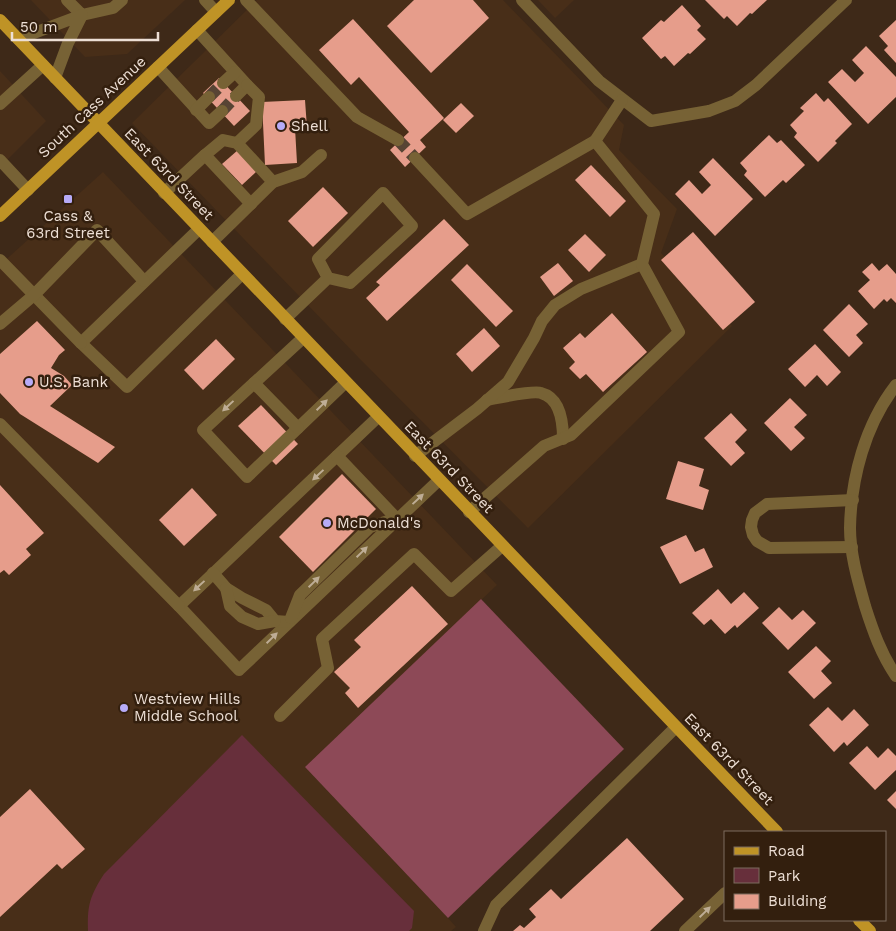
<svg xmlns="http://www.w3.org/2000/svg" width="896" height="931" viewBox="0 0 896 931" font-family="'Work Sans',sans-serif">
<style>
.built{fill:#482e18}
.green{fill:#672f3b}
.forest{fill:#8d4957}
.building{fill:#e69d8b}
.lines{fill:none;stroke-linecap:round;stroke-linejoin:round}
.minor-tunnel{stroke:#584434;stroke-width:12;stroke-dasharray:12 6;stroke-linecap:butt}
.minor{stroke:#776235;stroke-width:12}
.major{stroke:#bf9326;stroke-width:12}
.oneway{fill:#bead95}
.poi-dot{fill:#b7abf7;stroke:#331f0e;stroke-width:2}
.labels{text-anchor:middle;stroke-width:5;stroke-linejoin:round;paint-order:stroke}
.street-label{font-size:15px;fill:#eddfd5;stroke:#331f0e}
.poi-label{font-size:15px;fill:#eddfd5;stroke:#331f0e;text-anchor:start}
</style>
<rect width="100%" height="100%" fill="#3e2918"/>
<g class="built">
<path d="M31,0H185L127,54L85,57Z"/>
<path d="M257,0H503L624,125L619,150L677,209L661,253L732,326L528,528L358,357L132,123Z"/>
<path d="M538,0H574L555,18Z"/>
<path d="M0,71L46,121L0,167Z"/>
<path d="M103,172L497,585L305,767L448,918L456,927L451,931H0V265Z"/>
</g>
<path class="green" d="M242,735L414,911L412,928L409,931H88C87,905 90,896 104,874Z"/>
<path class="forest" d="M481,599L624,749L448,918L305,767Z"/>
<g class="building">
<path d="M414,0H473L489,18L431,73L387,26Z"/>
<path d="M705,0H767L752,14L750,13L737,26L727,16L724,19Z"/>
<path d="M682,5L701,26L697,30L706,39L690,54L688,53L674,66L665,56L661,59L642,38L661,20L664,22Z"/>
<path d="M353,19L444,118L420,140L426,147L405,167L390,150L409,132L359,77L351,85L319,50Z"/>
<path d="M896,20V63L884,50L888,46L879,36Z"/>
<path d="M866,46L896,77V97L868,124L828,82L842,69L855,82L864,73L852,60Z"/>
<path d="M219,78L250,111L234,126L203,93Z"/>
<path d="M816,93L824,102L828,98L852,124L835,141L837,143L818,162L794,137L797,133L790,125L804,111L800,108Z"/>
<path d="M305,100L307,128H295L297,163L265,165L262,102Z"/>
<path d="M461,103L474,116L456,133L443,120Z"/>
<path d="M769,135L777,143L781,140L805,165L786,183L783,180L765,197L744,175L747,171L740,163Z"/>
<path d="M238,150L257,171L242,185L222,164Z"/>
<path d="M713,158L753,199L715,236L675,194L689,180L702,194L711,185L699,172Z"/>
<path d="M591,165L626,201L610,217L575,180Z"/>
<path d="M323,187L348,213L313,247L288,221Z"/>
<path d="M444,219L469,245L387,321L366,298L380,285L376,282Z"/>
<path d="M693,232L755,302L723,330L661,260Z"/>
<path d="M585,234L606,255L589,272L568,250Z"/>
<path d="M558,263L573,281L554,296L540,277Z"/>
<path d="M872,263L879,271L887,264L896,274V303L891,298L887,302L884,299L874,309L858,291L870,280L862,272Z"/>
<path d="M467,264L513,311L496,327L451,280Z"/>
<path d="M849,304L868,324L856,335L863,343L849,357L823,330Z"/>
<path d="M612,313L647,352L603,392L586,374L580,379L569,368L575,362L563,348L580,333L585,338Z"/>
<path d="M37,321L65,350L59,355L51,368L64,376L72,385L50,406L115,447L98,463L20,414L0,393V354Z"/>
<path d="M484,328L500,346L472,372L456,354Z"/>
<path d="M216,339L235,359L203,390L184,370Z"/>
<path d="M815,344L841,372L827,386L817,375L805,387L788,369Z"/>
<path d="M790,398L807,415L794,427L805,438L791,451L764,423Z"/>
<path d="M261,405L298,444L276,465L238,426Z"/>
<path d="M731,413L747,430L735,442L745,453L731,466L704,438Z"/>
<path d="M678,461L704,469L699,486L709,490L703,510L666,499Z"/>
<path d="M342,474L376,509L313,572L279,537Z"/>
<path d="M0,485L44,533L26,549L31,555L9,575L4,570L0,573Z"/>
<path d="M192,488L217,515L184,546L159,520Z"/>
<path d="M686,535L695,552L704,548L713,567L680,584L660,547Z"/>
<path d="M412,586L448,624L358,708L345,693L350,688L334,672L361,647L354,640Z"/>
<path d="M718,589L731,604L744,592L759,608L737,628L735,625L725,634L711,619L704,625L692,613Z"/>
<path d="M779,607L792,620L803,610L816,623L788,650L762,623Z"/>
<path d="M816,646L831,661L821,671L832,683L814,699L788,672Z"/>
<path d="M828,707L842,721L854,709L869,725L847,746L844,742L834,752L809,725Z"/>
<path d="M867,746L878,758L888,748L896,756V770L875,790L849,763Z"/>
<path d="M30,789L85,849L62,869L57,864L0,917V817Z"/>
<path d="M896,791V809L887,800Z"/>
<path d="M627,838L684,899L650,931H513L520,925L524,928L536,917L529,909L551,889L561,899Z"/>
</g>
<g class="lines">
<g class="minor-tunnel">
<path d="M209,97L223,83"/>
<path d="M222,111L236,96"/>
<path d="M398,140L415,158"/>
</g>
<g class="minor">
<path d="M67,0L82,15L113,8L122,0"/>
<path d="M205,0L216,12"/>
<path d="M246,0L357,117L398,140"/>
<path d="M522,0L599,81L651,121L709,111L735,101L756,85L846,0"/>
<path d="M197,30L247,85L236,96"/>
<path d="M18,39L82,15L68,43L55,78"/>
<path d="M158,67L209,123L222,111"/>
<path d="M223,83L235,72"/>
<path d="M0,104L43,65"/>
<path d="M196,110L209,97"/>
<path d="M237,143L256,125L259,97L247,85"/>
<path d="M415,158L467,214L595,141"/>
<path d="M0,160L28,190"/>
<path d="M164,193L205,155"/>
<path d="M251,204L205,155L223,140L237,143L273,182"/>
<path d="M199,229L81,343L127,387L242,274"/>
<path d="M212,242L273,182L302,172L321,155"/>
<path d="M0,260L81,343"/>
<path d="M285,319L328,278L350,283L412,226L383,193L318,259L328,278"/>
<path d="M0,324L34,295L97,230L144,281"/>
<path d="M303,338L203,430L247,477L346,382"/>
<path d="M254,383L298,428"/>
<path d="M896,385C865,425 851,478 850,528C850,554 858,581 865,606C873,631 881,654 896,676"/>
<path d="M487,400C498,398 533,390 541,393C560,398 563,422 563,439"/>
<path d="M378,417L179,606L239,670L439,480"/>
<path d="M0,424L179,606"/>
<path d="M337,456L397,519"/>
<path d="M415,456L477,409L508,382L534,338L542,321L555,305L581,289L642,264"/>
<path d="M469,512L544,446L571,435L679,332L642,264L654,214L595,141L622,100"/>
<path d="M852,547L769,548L757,541L753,535L751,527L752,520L755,513L767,504L853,500"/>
<path d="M213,573L226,588L242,598L266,610L275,621L289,622"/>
<path d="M226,588L230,606L242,617L258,624L275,621"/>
<path d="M291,618L300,595L370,527L394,519"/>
<path d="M280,716L328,668L322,639L414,554L451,591L502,546"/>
<path d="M484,931L496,905L675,728"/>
<path d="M685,931L725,893"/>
</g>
<g class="major">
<path d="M0,20L777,832"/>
<path d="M0,216L229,0"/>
<path d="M859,920L870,931"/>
</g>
</g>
<defs><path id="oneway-solid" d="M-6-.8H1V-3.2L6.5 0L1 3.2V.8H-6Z" transform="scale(1.25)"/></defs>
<g class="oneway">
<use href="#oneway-solid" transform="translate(322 405) rotate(-44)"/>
<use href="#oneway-solid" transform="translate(228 406) rotate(137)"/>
<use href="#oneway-solid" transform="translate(318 475) rotate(137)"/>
<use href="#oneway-solid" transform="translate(418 499) rotate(-43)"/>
<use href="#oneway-solid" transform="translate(362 552) rotate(-44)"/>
<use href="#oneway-solid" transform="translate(314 582) rotate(-44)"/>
<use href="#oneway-solid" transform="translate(199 586) rotate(137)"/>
<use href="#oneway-solid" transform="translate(272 638) rotate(-44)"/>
<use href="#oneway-solid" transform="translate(705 912) rotate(-44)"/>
</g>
<g class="poi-dot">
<circle cx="281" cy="126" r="5"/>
<rect x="63" y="194" width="10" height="10" rx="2.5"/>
<circle cx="29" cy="382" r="5"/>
<circle cx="327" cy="523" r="5"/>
<circle cx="124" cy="708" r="5"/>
</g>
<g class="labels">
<g class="street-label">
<text transform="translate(92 107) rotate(-43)" y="5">South Cass Avenue</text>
<text transform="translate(169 174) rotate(46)" y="5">East 63rd Street</text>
<text transform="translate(449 467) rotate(46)" y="5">East 63rd Street</text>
<text transform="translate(729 759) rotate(46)" y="5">East 63rd Street</text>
</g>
<g class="poi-label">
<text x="291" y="131">Shell</text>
<text x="68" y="221" text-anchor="middle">Cass &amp;<tspan x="68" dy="17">63rd Street</tspan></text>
<text x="39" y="387">U.S. Bank</text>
<text x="337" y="528">McDonald's</text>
<text x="134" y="704">Westview Hills<tspan x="134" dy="17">Middle School</tspan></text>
</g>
</g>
<rect x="724" y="831" width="162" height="90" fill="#331f0e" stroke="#7d6c5e"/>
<rect x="734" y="847" width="25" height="8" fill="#bf9326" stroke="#7d6c5e"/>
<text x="768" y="856" font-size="15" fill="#eddfd5">Road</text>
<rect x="734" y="868" width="25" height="15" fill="#672f3b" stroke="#7d6c5e"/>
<text x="768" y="881" font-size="15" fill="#eddfd5">Park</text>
<rect x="734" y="894" width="25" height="15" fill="#e69d8b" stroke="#7d6c5e"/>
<text x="768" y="906" font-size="15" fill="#eddfd5">Building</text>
<path d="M12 32v8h146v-8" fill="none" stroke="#eddfd5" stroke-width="2.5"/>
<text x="20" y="32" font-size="15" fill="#eddfd5" stroke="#331f0e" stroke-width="4" paint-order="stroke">50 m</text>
</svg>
